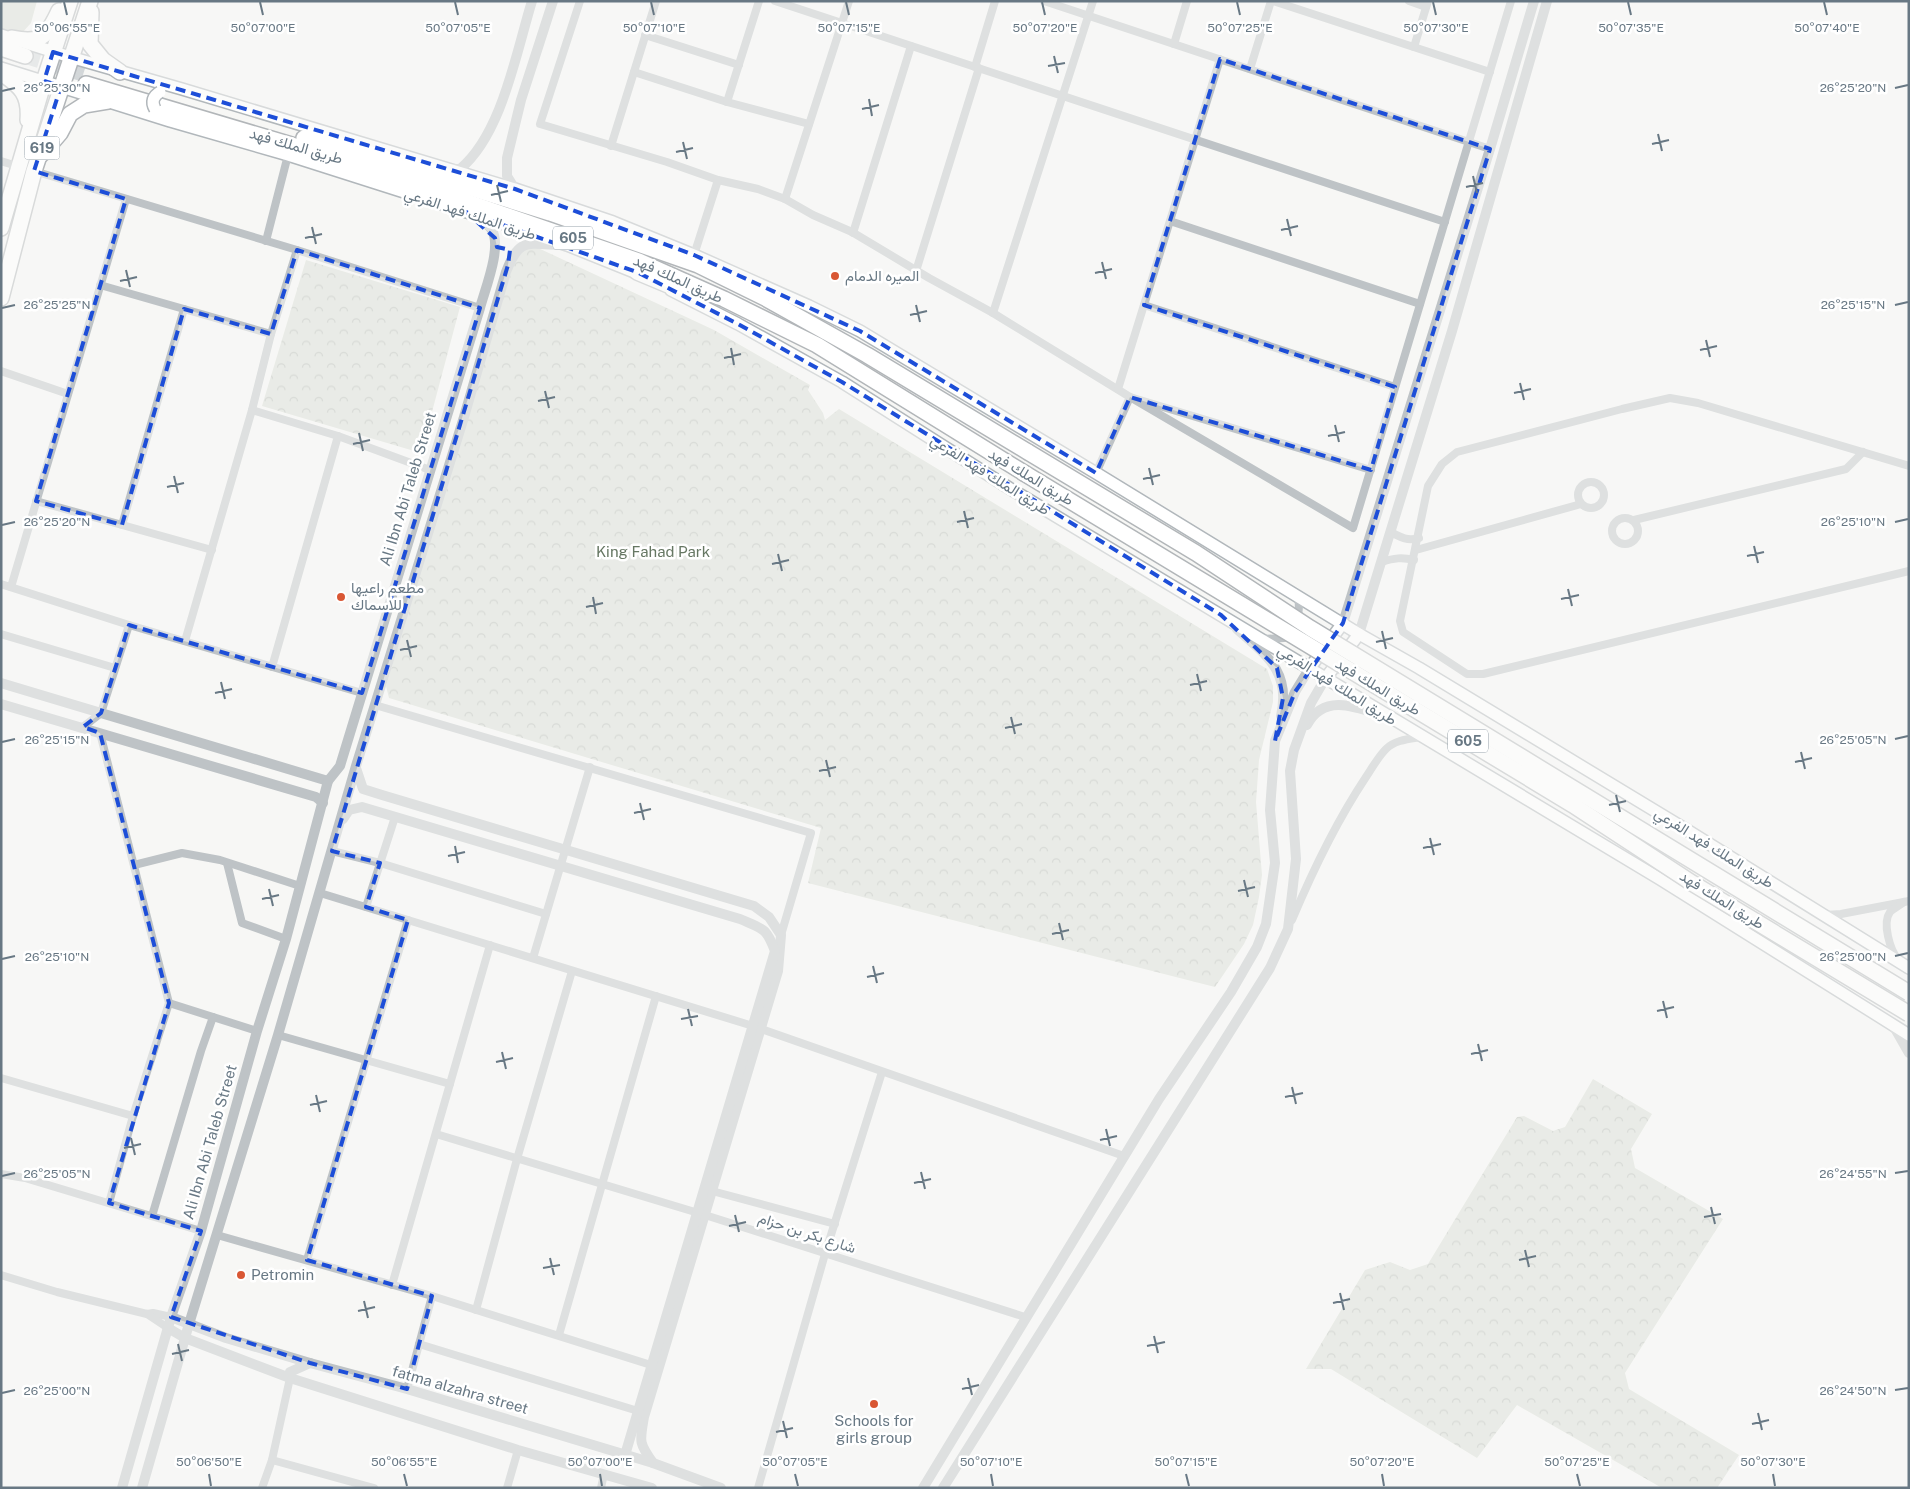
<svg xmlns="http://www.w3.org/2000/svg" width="1910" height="1489" viewBox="0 0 1910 1489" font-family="'Public Sans',Vazirmatn,sans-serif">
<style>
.park{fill:url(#park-crowns)}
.pitch{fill:#d7dcd4}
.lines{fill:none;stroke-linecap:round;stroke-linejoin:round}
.motorway-tunnel{stroke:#d3d7d9;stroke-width:15;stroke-dasharray:15 8;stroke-linecap:butt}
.secondary-casing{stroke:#b1b7bb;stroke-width:14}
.motorway-casing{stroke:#b2b6b9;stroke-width:18}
.minor{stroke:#bec3c6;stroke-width:8}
.tertiary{stroke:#bec3c6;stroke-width:10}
.secondary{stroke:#fff;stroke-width:11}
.motorway{stroke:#fff;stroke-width:15}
.secondary-bridge-casing{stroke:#b1b7bb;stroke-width:14;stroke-linecap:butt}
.motorway-bridge-casing{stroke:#b2b6b9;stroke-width:18;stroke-linecap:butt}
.secondary-bridge{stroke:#fff;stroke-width:11}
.motorway-bridge{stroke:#fff;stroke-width:15}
.marked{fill:none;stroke:#1d4ed8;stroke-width:4;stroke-dasharray:10 6;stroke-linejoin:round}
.ticks{fill:none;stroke:#687884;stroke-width:2}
.poi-dot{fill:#d95734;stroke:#fff;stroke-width:2}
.labels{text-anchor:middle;stroke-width:5;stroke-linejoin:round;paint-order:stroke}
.shield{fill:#fff;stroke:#95a0a9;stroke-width:1}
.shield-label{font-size:14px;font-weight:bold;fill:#687884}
.street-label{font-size:15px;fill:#687884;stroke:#fff}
.poi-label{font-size:15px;fill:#687884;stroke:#fff;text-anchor:start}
.park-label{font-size:15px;fill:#667763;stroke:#fff}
.ticks-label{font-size:12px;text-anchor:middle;fill:#687884;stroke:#fff;stroke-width:5;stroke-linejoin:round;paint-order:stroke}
</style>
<defs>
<pattern id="park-crowns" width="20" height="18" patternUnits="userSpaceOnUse" patternTransform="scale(1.25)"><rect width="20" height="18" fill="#d7dcd4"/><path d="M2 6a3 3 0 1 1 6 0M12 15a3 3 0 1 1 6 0" fill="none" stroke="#b2b7b2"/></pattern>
</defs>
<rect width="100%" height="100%" fill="#f7f7f5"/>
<g class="park">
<path d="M536,247L714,330L810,385L808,390L823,413L825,420L839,409L1267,669L1273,686V702L1259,760L1256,802L1262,875L1259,897L1253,925L1244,944L1215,987L808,883L821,828L389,698L386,686L516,255L519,251Z"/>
<path d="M306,260L460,307L421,453L262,406Z"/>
<path d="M1593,1079L1652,1114L1631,1149L1635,1168L1723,1219L1625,1373L1629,1389L1739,1455L1717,1488H1662L1517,1405L1477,1458L1331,1369H1306L1365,1270L1390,1262L1410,1270L1428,1264L1517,1117L1524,1116L1553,1131L1565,1127Z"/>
</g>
<path class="pitch" d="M1,1H37L31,23L21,34L1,28Z"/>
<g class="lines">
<path class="motorway-tunnel" d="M25,56L89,76"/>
<defs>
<g id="secondary">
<path d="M1,35L70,57L182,89L515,189L613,222L694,255L809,306L860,331L1096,473L1359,634L1419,668L1690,832L1909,968"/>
<path d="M1,68L170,121L288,155L470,213L567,245L644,276"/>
<path d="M671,290L738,324L842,382L1009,488L1660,879L1909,1035"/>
<path d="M1309,669L1343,623"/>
<path d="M1325,679L1359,634"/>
</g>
<g id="motorway">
<path d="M91,12L90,44L103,60L120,72"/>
<path d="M12,38C41,44 47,37 59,11"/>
<path d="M1,48L25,56"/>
<path d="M1,73C21,86 30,95 28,120"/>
<path d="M86,84L369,168L639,261L724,299L817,345L1024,473"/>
<path d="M304,138L372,157L550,213L698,265L765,298L867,355L1028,452"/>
<path d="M42,154L60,133L70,114L84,105L108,101"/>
<path d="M1,228L44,81L70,1"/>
<path d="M637,272L680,290"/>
<path d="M1,298L34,171L90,1"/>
</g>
</defs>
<use href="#secondary" class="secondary-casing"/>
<use href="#motorway" class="motorway-casing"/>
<g class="minor">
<path d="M580,1L540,124L667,162L718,180L758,189L785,199L813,215L852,232L929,278L993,313L1130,397L1353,528L1511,1"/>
<path d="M775,1L1445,222"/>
<path d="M1044,1L1490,149"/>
<path d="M1273,1L1490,72"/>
<path d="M1409,1L1426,7"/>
<path d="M645,35L739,65"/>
<path d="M1174,44L1187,1"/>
<path d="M1414,47L1428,1"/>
<path d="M975,67L995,1"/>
<path d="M1250,69L1271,1"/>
<path d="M634,72L727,102L809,124"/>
<path d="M727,102L759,1"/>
<path d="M611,146L656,1"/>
<path d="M1,161L20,167"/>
<path d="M34,171L297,250L480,308"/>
<path d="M785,199L849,1"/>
<path d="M1170,221L1420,304"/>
<path d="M853,233L911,46"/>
<path d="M266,241L288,155"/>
<path d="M694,255L718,180"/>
<path d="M916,271L979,68"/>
<path d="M100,285L271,334"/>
<path d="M1144,305L1395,387"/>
<path d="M993,313L1093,1"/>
<path d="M1,371L68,394"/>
<path d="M1118,389L1220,59"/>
<path d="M252,410L338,436L430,470"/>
<path d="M1909,466L1698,403L1670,398L1622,409L1457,452L1442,464L1428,486L1400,621L1403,632L1467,674H1483L1909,571"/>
<path d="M1096,473L1130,397L1371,470"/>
<circle cx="1591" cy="495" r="13"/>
<path d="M36,501L212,550"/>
<circle cx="1625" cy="531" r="13"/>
<path d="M1634,520L1846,469L1863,452"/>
<path d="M122,525L184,309"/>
<path d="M1391,532C1401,538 1408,541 1419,538"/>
<path d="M1416,550L1581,504"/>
<path d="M1382,562C1394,558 1402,557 1414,560"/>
<path d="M1,584L129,625L362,693"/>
<path d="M11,587L126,199"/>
<path d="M1,634L115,668"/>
<path d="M1262,639L1284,638C1297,624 1301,616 1298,597"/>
<path d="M185,641L252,410L271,334L297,250"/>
<path d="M272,667L338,436"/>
<path d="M375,705L811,833L781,935"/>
<path d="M83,727L101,713L129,625"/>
<path d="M100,733L169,1003L133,1116L109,1203"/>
<path d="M332,851L380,863L546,914"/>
<path d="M227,863L242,923L286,939"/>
<path d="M134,865L182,853L220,860L300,886"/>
<path d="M320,893L753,1026L1124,1156"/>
<path d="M366,907L395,817"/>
<path d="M1825,915L1841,914L1909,901"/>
<path d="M1292,920C1313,870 1336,822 1366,777C1372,768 1378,757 1386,749C1395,740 1409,739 1421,737"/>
<path d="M533,958L590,767"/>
<path d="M1898,959C1890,950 1882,923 1890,912C1893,909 1900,905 1904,902"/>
<path d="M169,1003L257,1031"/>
<path d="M278,1035L450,1084"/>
<path d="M1,1078L133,1116"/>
<path d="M436,1134L705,1215L1025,1317"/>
<path d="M1,1174L25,1178L201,1231"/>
<path d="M712,1191L835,1224"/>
<path d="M152,1216L201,1051L213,1017"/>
<path d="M217,1235L432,1296L651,1365"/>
<path d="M307,1260L408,920"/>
<path d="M1,1275L57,1292L147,1314L153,1313L171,1317"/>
<path d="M392,1285L490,945"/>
<path d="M476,1310L517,1159L572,971"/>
<path d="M147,1314L168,1328"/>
<path d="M559,1335L656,996"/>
<path d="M419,1344L638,1411"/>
<path d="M407,1389L432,1296"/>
<path d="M272,1460L374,1488"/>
<path d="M262,1488L272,1460L290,1378"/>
<path d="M507,1488L518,1450"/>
<path d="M601,1488L604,1474"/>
<path d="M758,1488L825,1254L882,1072"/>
</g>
<g class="tertiary">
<path d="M449,169H460C502,134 516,53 532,1"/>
<path d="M515,189L507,176V158L521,100L553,1"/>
<path d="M1343,623L1490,149L1534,1"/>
<path d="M1237,629C1266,655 1291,671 1281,716"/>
<path d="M1359,634L1452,331L1547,1"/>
<path d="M1,683L328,781"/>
<path d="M1,704L316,797L323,803"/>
<path d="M1307,725C1324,693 1356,707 1383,716"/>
<path d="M356,768L363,789L382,795L754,906L769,917L781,935L778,971L644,1417C640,1441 638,1442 653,1463"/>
<path d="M343,819L349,810L362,807L740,919C763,929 766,927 775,951L625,1455"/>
<path d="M1893,1025L1909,1053"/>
<path d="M171,1317L226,1338L310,1363L407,1389L653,1463L721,1488"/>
<path d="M168,1328L185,1338L290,1378L518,1450L652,1488"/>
<path d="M290,1378V1372L310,1363"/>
<path d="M122,1488L171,1317L201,1231L257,1031L286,939L328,781L340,766L480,308C485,289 502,248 492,230C489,224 482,221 477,218"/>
<path d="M142,1488L189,1324L278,1035L356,766L464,417L506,272C519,239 525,243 558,245"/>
<path d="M923,1488L1159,1099L1231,992L1257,947L1266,924L1275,863L1270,810L1275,741L1295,692L1309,669"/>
<path d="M943,1488L1270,968L1288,929L1296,859L1290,771L1294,750L1311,703L1325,679"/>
</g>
<use href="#secondary" class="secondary"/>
<use href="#motorway" class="motorway"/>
<defs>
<path id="secondary-bridge" d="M155,109C151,102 153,96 160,92"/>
<g id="motorway-bridge">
<path d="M1028,452L1196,553L1310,628L1909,993"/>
<path d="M1024,473L1573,805L1692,883L1909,1014"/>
</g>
</defs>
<use href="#secondary-bridge" class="secondary-bridge-casing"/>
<use href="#motorway-bridge" class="motorway-bridge-casing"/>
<use href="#secondary-bridge" class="secondary-bridge"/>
<use href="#motorway-bridge" class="motorway-bridge"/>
</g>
<path d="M0 0H1910V1489H0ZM53,52L515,189L694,255L860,331L1096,473L1130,397L1371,470L1395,387L1144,305L1220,59L1490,149L1343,623L1295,692L1275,741L1283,698L1277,668L1221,615L842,382L738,324L637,272L466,212L495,238L497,247L510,250L508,265L332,851L380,863L366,907L408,920L307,1260L432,1296L407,1389L310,1363L171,1317L201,1231L109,1203L169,1003L100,733L83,727L101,713L129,625L362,693L480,308L297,250L271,334L184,309L122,525L36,501L126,199L34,171L61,86L44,81Z" fill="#f7f7f5" fill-opacity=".55" fill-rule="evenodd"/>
<path class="marked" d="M53,52L515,189L694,255L860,331L1096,473L1130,397L1371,470L1395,387L1144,305L1220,59L1490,149L1343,623L1295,692L1275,741L1283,698L1277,668L1221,615L842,382L738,324L637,272L466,212L495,238L497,247L510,250L508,265L332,851L380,863L366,907L408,920L307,1260L432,1296L407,1389L310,1363L171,1317L201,1231L109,1203L169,1003L100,733L83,727L101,713L129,625L362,693L480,308L297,250L271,334L184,309L122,525L36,501L126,199L34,171L61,86L44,81Z"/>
<path class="ticks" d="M64,2L67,15M260,2L263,15M455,2L458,15M651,2L654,15M846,2L849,15M1042,2L1045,15M1237,2L1240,15M1433,2L1436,15M1628,2L1631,15M1824,2L1827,15M1054,56L1058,73M1048,66L1065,63M1895,88L1908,85M2,91L15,88M869,99L872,116M862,109L879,105M1658,134L1662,151M683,142L687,159M1652,144L1669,140M676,152L693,148M1473,176L1477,193M497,185L501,202M1466,187L1483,183M491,195L508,191M1287,219L1291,236M312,227L316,244M1281,230L1298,226M305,238L322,234M1102,262L1106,279M126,270L130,287M1095,273L1112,269M120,281L137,277M916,305L920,322M1895,305L1908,302M2,308L15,305M910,315L927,311M1706,340L1710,357M731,348L734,365M1700,350L1717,346M724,358L741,354M1520,383L1524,400M545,391L549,408M1514,393L1531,389M538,401L555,397M1335,425L1339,442M359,433L363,451M1328,436L1345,432M353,444L370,440M1149,468L1153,485M174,476L178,493M1143,479L1160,475M167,487L184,483M964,511L968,528M957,522L974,518M1895,522L1908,519M2,525L15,522M1754,546L1758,563M778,554L782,571M1747,556L1764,552M772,564L789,560M1568,589L1572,606M593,597L596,614M1561,599L1579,595M586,607L603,603M1382,631L1386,649M407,640L411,657M1376,642L1393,638M400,650L417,646M1197,674L1201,691M221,682L225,699M1190,685L1207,681M215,693L232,689M1011,717L1015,734M1005,728L1022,724M1895,739L1908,736M2,742L15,739M1801,752L1805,769M826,760L830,777M1795,762L1812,758M819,771L836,767M1616,795L1620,812M640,803L644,820M1609,805L1626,801M634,813L651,809M1430,838L1434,855M455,846L458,863M1423,848L1441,844M448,856L465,852M1244,880L1248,897M269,889L273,906M1238,891L1255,887M262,899L279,895M1059,923L1063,940M1052,934L1069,930M1895,956L1908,953M2,959L15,956M873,966L877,983M867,977L884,973M1663,1001L1667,1018M688,1009L692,1026M1657,1011L1674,1007M681,1019L698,1016M1478,1044L1482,1061M502,1052L506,1069M1471,1054L1488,1050M496,1062L513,1058M1292,1087L1296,1104M316,1095L320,1112M1285,1097L1303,1093M310,1105L327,1101M1106,1129L1110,1146M131,1138L135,1155M1100,1140L1117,1136M124,1148L141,1144M921,1172L925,1189M1895,1173L1908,1171M2,1176L15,1173M914,1183L931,1179M1711,1207L1715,1224M735,1215L739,1232M1704,1217L1721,1214M729,1226L746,1222M1525,1250L1529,1267M550,1258L554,1275M1519,1260L1536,1256M543,1268L560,1265M1340,1293L1344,1310M364,1301L368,1318M1333,1303L1350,1299M358,1311L375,1307M1154,1336L1158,1353M178,1344L182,1361M1147,1346L1165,1342M172,1354L189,1350M968,1378L972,1395M962,1389L979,1385M1895,1390L1908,1388M2,1393L15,1390M1758,1413L1762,1430M783,1421L787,1438M1752,1424L1769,1420M776,1432L793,1428M209,1474L211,1486M404,1474L407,1486M600,1474L602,1486M795,1474L798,1486M991,1474L993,1486M1186,1474L1189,1486M1382,1474L1384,1486M1577,1474L1580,1486M1773,1474L1775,1486"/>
<g class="poi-dot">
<circle cx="835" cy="276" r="5"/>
<circle cx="341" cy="597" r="5"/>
<circle cx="241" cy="1275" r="5"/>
<circle cx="874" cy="1404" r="5"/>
</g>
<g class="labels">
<g class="shield">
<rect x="24.5" y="136.5" width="35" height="23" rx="4"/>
<rect x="553" y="226.5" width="40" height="23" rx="4"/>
<rect x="1448" y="729.5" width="40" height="23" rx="4"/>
</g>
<g class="shield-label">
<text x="42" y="153">619</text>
<text x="573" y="243">605</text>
<text x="1468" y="746">605</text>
</g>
<g class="street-label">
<text transform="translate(296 146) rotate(16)" y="5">طريق الملك فهد</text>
<text transform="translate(470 214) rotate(18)" y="5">طريق الملك فهد الفرعي</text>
<text transform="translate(678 279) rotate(24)" y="5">طريق الملك فهد</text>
<text transform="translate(990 475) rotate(32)" y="5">طريق الملك فهد الفرعي</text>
<text transform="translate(1031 477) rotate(31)" y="5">طريق الملك فهد</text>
<text transform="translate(408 489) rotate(-73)" y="5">Ali Ibn Abi Taleb Street</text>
<text transform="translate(1337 685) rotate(32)" y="5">طريق الملك فهد الفرعي</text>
<text transform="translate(1378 687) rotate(31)" y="5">طريق الملك فهد</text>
<text transform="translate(1714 848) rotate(32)" y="5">طريق الملك فهد الفرعي</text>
<text transform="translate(1722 900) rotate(32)" y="5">طريق الملك فهد</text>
<text transform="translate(210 1142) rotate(-74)" y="5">Ali Ibn Abi Taleb Street</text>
<text transform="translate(807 1233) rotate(18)" y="5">شارع بكر بن حزام</text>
<text transform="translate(460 1390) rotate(16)" y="5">fatma alzahra street</text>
</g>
<g class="poi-label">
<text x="845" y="281">الميره الدمام</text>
<text x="351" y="593">مطعم راعيها<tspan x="351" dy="17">للاسماك</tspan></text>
<text x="251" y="1280">Petromin</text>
<text x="874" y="1426" text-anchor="middle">Schools for<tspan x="874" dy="17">girls group</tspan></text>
</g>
<g class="park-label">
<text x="653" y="557">King Fahad Park</text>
</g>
</g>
<g class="ticks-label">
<text x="67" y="32">50°06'55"E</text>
<text x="263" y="32">50°07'00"E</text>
<text x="458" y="32">50°07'05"E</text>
<text x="654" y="32">50°07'10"E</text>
<text x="849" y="32">50°07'15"E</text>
<text x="1045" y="32">50°07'20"E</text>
<text x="1240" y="32">50°07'25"E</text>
<text x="1436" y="32">50°07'30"E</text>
<text x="1631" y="32">50°07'35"E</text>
<text x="1827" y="32">50°07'40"E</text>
<text x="57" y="92">26°25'30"N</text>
<text x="1853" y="92">26°25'20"N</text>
<text x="57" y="309">26°25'25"N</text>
<text x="1853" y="309">26°25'15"N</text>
<text x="57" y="526">26°25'20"N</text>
<text x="1853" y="526">26°25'10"N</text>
<text x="57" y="744">26°25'15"N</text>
<text x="1853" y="744">26°25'05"N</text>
<text x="57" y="961">26°25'10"N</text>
<text x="1853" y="961">26°25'00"N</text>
<text x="57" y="1178">26°25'05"N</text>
<text x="1853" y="1178">26°24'55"N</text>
<text x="57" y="1395">26°25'00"N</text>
<text x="1853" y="1395">26°24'50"N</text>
<text x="209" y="1466">50°06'50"E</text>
<text x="404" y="1466">50°06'55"E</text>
<text x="600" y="1466">50°07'00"E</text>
<text x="795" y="1466">50°07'05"E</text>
<text x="991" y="1466">50°07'10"E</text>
<text x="1186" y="1466">50°07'15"E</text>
<text x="1382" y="1466">50°07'20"E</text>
<text x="1577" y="1466">50°07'25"E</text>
<text x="1773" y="1466">50°07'30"E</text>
</g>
<rect width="1910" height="1489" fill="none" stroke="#687884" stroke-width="5"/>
</svg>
